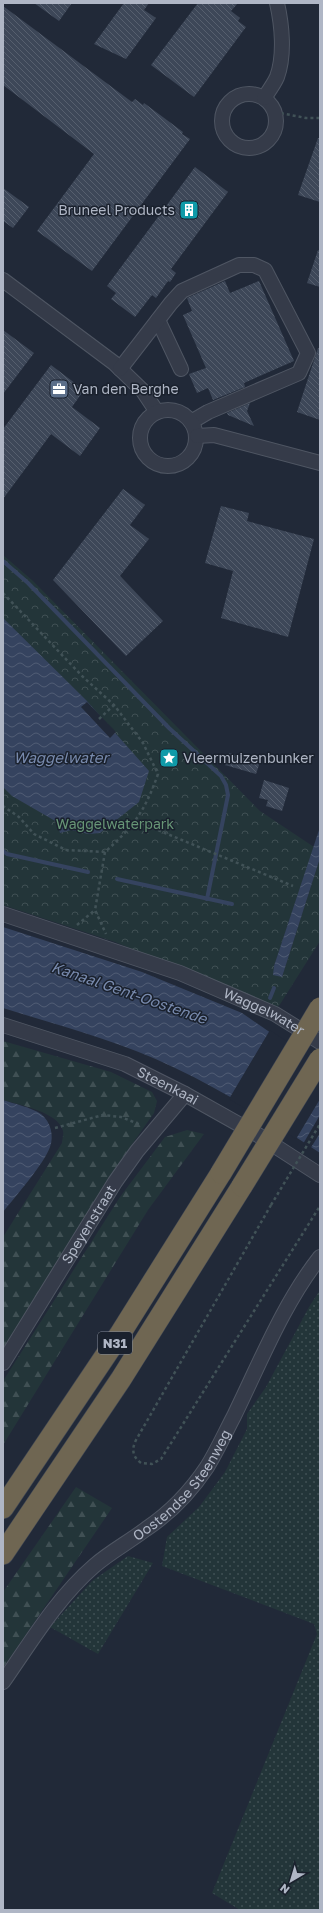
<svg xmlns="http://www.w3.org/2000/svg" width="323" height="1913" viewBox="0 0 323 1913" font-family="'Golos Text',sans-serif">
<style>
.grass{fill:url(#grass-dots)}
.forest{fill:url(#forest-firs)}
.park{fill:url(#park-crowns)}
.water{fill:url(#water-waves)}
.pier{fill:#212938}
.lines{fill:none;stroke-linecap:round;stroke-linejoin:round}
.stream{stroke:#35435f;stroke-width:4}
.building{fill:url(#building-back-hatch)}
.minor-casing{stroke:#4f5663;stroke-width:16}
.highway-casing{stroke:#3f4653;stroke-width:22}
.path{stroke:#415257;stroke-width:2.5;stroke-dasharray:3 3;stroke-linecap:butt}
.minor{stroke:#353b49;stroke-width:14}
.highway{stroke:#6f6652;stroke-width:21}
.highway-bridge-casing{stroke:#3f4653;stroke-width:22;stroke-linecap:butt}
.path-bridge{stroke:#415257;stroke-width:2.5;stroke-dasharray:3 3;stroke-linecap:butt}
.highway-bridge{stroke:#6f6652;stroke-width:21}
.labels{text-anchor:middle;stroke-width:3;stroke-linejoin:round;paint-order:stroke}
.shield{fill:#1a212d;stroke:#828997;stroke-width:1}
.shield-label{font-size:13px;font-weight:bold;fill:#afb6c5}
.poi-label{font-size:14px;fill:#afb6c5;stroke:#1a212d;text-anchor:start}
.park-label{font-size:14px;fill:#679576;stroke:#1a212d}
.street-label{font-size:14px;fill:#afb6c5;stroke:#1a212d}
.water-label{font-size:15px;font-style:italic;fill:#788aad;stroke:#1a212d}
</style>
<defs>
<pattern id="grass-dots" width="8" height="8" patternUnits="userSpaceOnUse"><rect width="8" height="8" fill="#233539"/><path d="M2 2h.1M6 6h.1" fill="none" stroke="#405054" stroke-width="1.8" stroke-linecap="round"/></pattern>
<pattern id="forest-firs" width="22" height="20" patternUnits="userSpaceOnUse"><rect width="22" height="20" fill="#233539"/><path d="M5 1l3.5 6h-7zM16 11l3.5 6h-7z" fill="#405054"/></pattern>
<pattern id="park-crowns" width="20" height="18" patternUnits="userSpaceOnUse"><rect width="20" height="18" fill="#233539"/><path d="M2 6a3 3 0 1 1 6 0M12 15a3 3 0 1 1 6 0" fill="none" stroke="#405054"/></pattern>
<pattern id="water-waves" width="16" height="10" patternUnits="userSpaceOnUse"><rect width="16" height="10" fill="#35435f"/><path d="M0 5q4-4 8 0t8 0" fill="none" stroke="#505c74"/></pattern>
<pattern id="building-back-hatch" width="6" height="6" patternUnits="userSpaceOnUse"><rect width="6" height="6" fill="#3d4758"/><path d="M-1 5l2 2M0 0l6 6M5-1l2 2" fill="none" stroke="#565f6e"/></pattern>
</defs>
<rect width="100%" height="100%" fill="#212938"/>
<g class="grass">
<path d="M320,1290V1910H240L212,1893L317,1634L314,1624L162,1566L167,1537L199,1507L225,1472L247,1429V1414L266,1387L309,1307Z"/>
<path d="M128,1556L153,1563L98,1654L50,1627L92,1581Z"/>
</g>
<g class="forest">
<path d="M3,1041L111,1072L152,1092L157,1101L154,1113L109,1177L3,1350V1237L62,1143C62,1140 64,1134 63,1131C59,1112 19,1105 3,1100Z"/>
<path d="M187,1130L204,1134L148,1210L3,1445V1381L120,1197L165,1137Z"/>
<path d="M76,1487L112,1508L3,1668V1592Z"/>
</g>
<path class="park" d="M3,555L33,581L260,811L314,847L274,966L282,977L320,858V941L277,1009L115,942L3,905Z"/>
<g class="water">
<path d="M3,618L86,700L149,771L139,802L100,833L89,834L71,830L60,833L57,822L12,796L3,787Z"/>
<path d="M320,827V858L282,977L273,975L274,966Z"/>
<path d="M3,927L142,972L242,1013L320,1067V1153C273,1122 224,1091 173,1067C119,1041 60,1026 3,1008Z"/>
<path d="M3,1100C15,1104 30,1107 41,1114C51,1122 54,1136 50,1147C44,1164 15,1197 3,1212Z"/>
</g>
<g class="pier">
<path d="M87,702L116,732L110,738L81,707Z"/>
<path d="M270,1030L320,1064V1099L296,1139L267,1121L229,1099Z"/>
<path d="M320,1115V1133L310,1149L303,1144Z"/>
</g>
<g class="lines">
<g class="stream">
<path d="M3,561L28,583L169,728L221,776L226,785L228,795L207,899"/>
<path d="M3,851L7,854L88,872"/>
<path d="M117,879L232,904"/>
<path d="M270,998L274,988"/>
</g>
</g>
<g class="building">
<path d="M34,3H72L59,21Z"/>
<path d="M124,3H149L144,10L156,18L126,59L94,44Z"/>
<path d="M198,3H238L231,11L240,18L238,21L246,27L194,97L151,65Z"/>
<path d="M3,6L132,102L135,99L143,105L144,103L183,132L182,134L190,139L92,271L37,231L94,154L3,85Z"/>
<path d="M318,138H320V202L298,195Z"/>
<path d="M195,167L228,192L171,269L176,273L170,282L168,281L156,298L152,295L135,317L111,299L116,293L107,286Z"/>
<path d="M3,188L29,207L13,228L3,221Z"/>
<path d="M318,250L320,251V287L307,283Z"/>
<path d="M225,281L230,293L259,281L294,361L244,383L245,387L213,400L208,388L197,393L189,374L206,368L183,315L192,311L187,298Z"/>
<path d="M3,330L34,353L3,394Z"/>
<path d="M318,348L320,349V420L297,412Z"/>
<path d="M51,365L84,390L72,407L100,428L80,456L51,434L3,499V429Z"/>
<path d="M250,403L247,411L254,426L228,415L227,413Z"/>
<path d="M123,489L145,505L130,525L149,539L120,576L163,621L126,656L53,580Z"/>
<path d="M221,506L249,513L247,521L314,539L288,637L221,618L233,571L205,563Z"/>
<path d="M229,753L260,762L256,774L225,765Z"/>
<path d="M264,780L289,788L282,811L266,806L268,800L259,798Z"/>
</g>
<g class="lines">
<defs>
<g id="minor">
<circle cx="249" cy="121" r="27"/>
<path d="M264,98C268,92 274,84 277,77C285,55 282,25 277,3"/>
<path d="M3,280L114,363L143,391L157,412"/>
<path d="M158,320L181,369"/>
<path d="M120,369L171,303L182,291L239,265H254L265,270L308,353L299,373L208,412L191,422"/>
<circle cx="168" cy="438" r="28"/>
<path d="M197,436L214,435L320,463"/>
<path id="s1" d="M3,914L180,973L275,1014L320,1042"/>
<path id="s2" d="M3,1025L125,1064L185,1094L258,1135L320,1175"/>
<path id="s3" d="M3,1363L115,1182L137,1151L185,1094"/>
<path id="s4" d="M3,1682C31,1642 57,1598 94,1566C110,1552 129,1542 146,1529C170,1513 191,1491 207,1467C217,1451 225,1433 234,1416C260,1363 283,1304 320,1257"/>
</g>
<g id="highway">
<path d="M3,1508L120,1334L221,1173"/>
<path d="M3,1554L121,1379L242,1186"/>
</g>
</defs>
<use href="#minor" class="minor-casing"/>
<use href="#highway" class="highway-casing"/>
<g class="path">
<path d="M275,112L306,118H320"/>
<path d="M3,593L82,676L114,705L143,743L158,774C145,811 134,826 105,852L66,850L34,834L19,817L3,806"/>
<path d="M99,719L114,705"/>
<path d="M136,821L293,886"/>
<path d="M105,852L95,910L106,934"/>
<path d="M77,925L95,910"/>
<path d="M55,1128L103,1115L121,1117L141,1125"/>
<path d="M271,1205L136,1440C131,1450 133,1457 141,1463L152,1464L161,1459L320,1206"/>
</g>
<use href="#minor" class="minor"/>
<use href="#highway" class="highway"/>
<defs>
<g id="highway-bridge">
<path d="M221,1173L320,1008"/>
<path d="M242,1186L320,1059"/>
</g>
</defs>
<use href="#highway-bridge" class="highway-bridge-casing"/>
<path class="path-bridge" d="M271,1205L320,1124"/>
<use href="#highway-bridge" class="highway-bridge"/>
</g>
<defs>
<symbol id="building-square" viewBox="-11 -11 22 22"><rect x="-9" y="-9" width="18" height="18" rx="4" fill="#0f9aa8" stroke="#1a212d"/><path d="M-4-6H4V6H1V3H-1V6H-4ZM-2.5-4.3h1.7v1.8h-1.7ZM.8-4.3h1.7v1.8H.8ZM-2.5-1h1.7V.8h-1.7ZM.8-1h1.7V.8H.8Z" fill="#fff"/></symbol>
<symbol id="office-square" viewBox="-11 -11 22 22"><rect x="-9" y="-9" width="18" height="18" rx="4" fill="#5c6f8a" stroke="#1a212d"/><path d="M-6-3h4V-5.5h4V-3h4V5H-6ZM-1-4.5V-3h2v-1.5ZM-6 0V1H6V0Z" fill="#fff"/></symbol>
<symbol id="sight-square" viewBox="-11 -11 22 22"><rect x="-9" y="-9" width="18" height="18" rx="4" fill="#0f9aa8" stroke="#1a212d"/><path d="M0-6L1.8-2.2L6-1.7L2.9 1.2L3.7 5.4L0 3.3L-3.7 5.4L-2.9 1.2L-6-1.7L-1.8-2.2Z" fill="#fff"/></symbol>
</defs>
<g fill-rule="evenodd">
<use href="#building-square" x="178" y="199" width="22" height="22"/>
<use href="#office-square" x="48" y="378" width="22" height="22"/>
<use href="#sight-square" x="158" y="747" width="22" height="22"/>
</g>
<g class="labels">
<rect class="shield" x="98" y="1332" width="34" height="22" rx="3"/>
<g class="shield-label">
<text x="115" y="1348">N31</text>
</g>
<g class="poi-label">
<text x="175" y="215" text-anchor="end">Bruneel Products</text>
<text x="73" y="394">Van den Berghe</text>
<text x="183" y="763">Vleermuizenbunker</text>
</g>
<g class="park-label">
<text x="115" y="829">Waggelwaterpark</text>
</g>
<g class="street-label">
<text dy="5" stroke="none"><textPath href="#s1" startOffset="279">Waggelwater</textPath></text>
<text dy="5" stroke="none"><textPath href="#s2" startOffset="176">Steenkaai</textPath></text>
<text dy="5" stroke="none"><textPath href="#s3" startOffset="163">Speyenstraat</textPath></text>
<text dy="5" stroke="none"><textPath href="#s4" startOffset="269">Oostendse Steenweg</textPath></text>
</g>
<g class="water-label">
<text x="61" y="763">Waggelwater</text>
<text transform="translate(129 993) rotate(19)" y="5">Kanaal Gent-Oostende</text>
</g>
</g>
<rect width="323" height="1913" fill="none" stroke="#afb6c5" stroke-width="8"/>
<g transform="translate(291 1881) rotate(218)" stroke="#1a212d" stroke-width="3" paint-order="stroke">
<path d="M0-3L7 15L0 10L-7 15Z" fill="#afb6c5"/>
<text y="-6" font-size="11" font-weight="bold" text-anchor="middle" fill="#afb6c5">N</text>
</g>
</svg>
